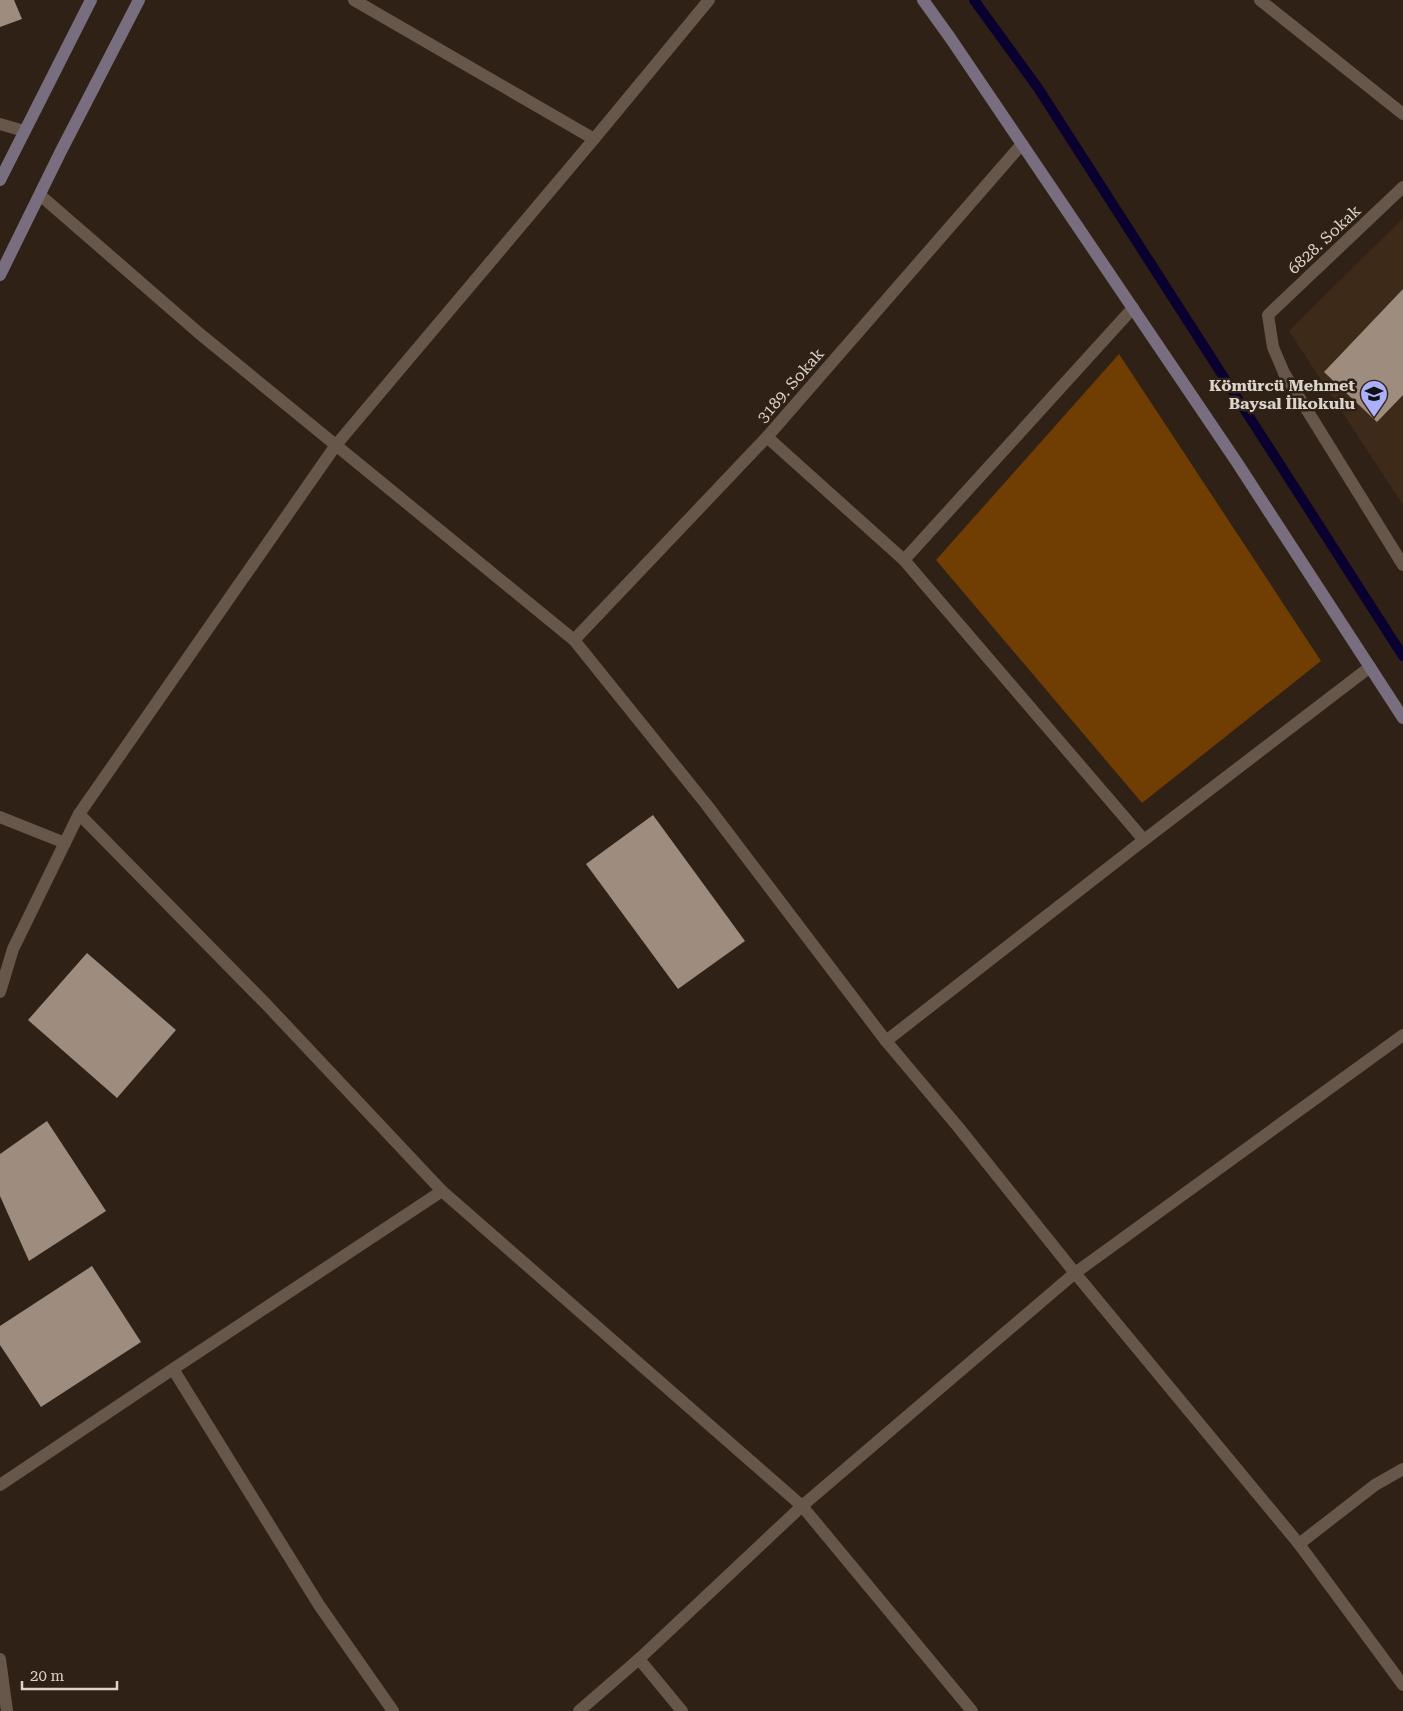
<svg xmlns="http://www.w3.org/2000/svg" width="1403" height="1711" viewBox="0 0 1403 1711" font-family="'Roboto Serif',serif">
<style>
.built{fill:#3d2a19}
.green{fill:#703d02}
.lines{fill:none;stroke-linecap:round;stroke-linejoin:round}
.stream{stroke:#09002f;stroke-width:10}
.building{fill:#9e8d7f}
.lane{stroke:#67574a;stroke-width:12}
.street{stroke:#67574a;stroke-width:12}
.secondary{stroke:#796e7f;stroke-width:12}
.labels{text-anchor:middle;stroke-width:5;stroke-linejoin:round;paint-order:stroke}
.street-label{font-size:16px;fill:#dcd3cb;stroke:#2f2116}
.poi-label{font-size:16px;font-weight:bold;fill:#dcd3cb;stroke:#2f2116;text-anchor:end}
</style>
<rect width="100%" height="100%" fill="#2f2116"/>
<path class="built" d="M1403,218V505L1289,331Z"/>
<path class="green" d="M1119,354L1321,661L1142,803L936,560Z"/>
<g class="lines">
<path class="stream" d="M974,0L1038,88L1403,656"/>
</g>
<g class="building">
<path d="M0,0H14L22,19L0,27Z"/>
<path d="M1403,289V395L1377,422L1324,372Z"/>
<path d="M653,815L745,941L678,989L586,864Z"/>
<path d="M87,953L176,1030L117,1098L28,1020Z"/>
<path d="M47,1121L106,1211L29,1261L0,1196V1154Z"/>
<path d="M92,1266L141,1342L41,1407L0,1345V1326Z"/>
</g>
<g class="lines">
<path class="lane" d="M1284,373L1403,565"/>
<g class="street">
<path d="M354,0L594,139"/>
<path d="M1260,0L1403,114"/>
<path d="M0,124L24,131"/>
<path d="M40,195L200,334L574,640L706,804L886,1041L959,1128L1075,1273L1299,1544"/>
<path d="M1284,373L1273,347L1268,315L1403,187"/>
<path d="M767,437L904,560L1144,840"/>
<path d="M904,560L1133,308"/>
<path d="M574,640L767,437L1022,144"/>
<path d="M79,814L266,1004L442,1191L802,1506L972,1711"/>
<path d="M0,817L65,843"/>
<path d="M0,992L13,949L79,814L336,445L594,139L709,0"/>
<path d="M886,1041L1144,840L1370,667"/>
<path d="M173,1369L442,1191"/>
<path d="M1403,1469L1375,1485L1299,1544L1403,1685"/>
<path d="M0,1485L173,1369L319,1605L393,1711"/>
<path d="M0,1659L7,1711"/>
<path d="M639,1659L682,1711"/>
<path d="M579,1711L639,1659L802,1506L1075,1273L1403,1035"/>
</g>
<g class="secondary">
<path d="M923,0L951,39L1236,461L1403,718"/>
<path d="M0,180L91,0"/>
<path d="M0,275L61,151L139,0"/>
</g>
</g>
<defs>
<symbol id="school-pin" viewBox="-11 -11 22 30"><path d="M0 17L-7.5 6A9.5 9.5 0 1 1 7.5 6Z" fill="#acaffb" stroke="#2f2116"/><path d="M0-5L7-2L0 1L-7-2ZM-4 1L0 2.5L4 1V4Q0 6-4 4Z" fill="#111"/></symbol>
</defs>
<g fill-rule="evenodd">
<use href="#school-pin" x="1358" y="378" width="32" height="43"/>
</g>
<g class="labels">
<g class="street-label">
<text transform="translate(1324 239) rotate(-43)" y="6">6828. Sokak</text>
<text transform="translate(790 385) rotate(-49)" y="6">3189. Sokak</text>
</g>
<g class="poi-label">
<text x="1355" y="391">Kömürcü Mehmet<tspan x="1355" dy="18">Baysal İlkokulu</tspan></text>
</g>
</g>
<path d="M22 1681v8h95v-8" fill="none" stroke="#dcd3cb" stroke-width="2.5"/>
<text x="30" y="1681" font-size="15" fill="#dcd3cb" stroke="#2f2116" stroke-width="4" paint-order="stroke">20 m</text>
</svg>
